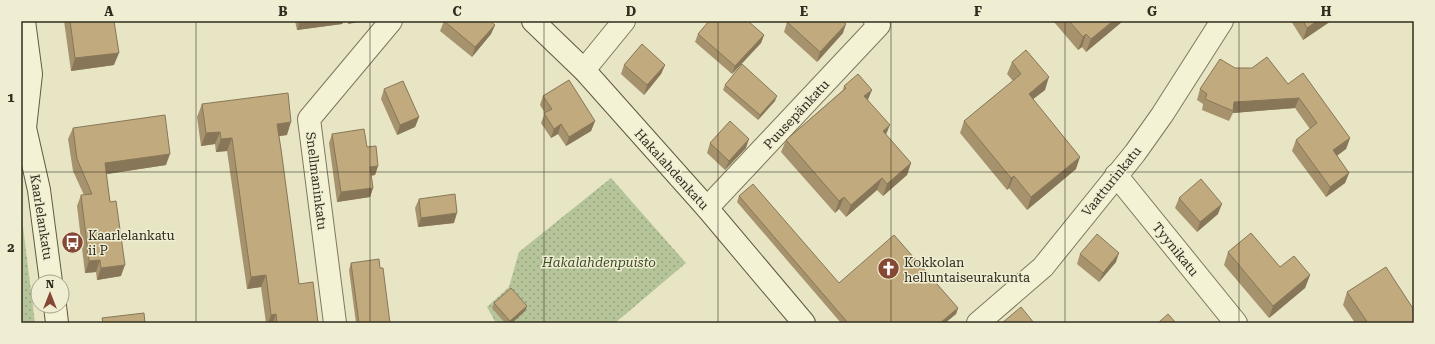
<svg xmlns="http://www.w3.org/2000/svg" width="1435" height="344" viewBox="0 0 1435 344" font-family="'Roboto Serif',serif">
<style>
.grass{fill:url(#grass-dots)}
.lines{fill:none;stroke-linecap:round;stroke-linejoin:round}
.street-casing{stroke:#7f775d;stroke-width:24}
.secondary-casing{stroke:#615840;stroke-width:24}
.street{stroke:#f3f2d5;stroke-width:22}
.secondary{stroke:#f3f2d5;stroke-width:22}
.wall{fill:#a6926c}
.shaded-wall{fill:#877758}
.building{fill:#c1aa7e;stroke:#877758}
.grid{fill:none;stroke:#312c1f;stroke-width:1;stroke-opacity:0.55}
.labels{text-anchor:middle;stroke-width:3;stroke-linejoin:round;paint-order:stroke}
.street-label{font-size:13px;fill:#312c1f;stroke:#f0eed2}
.poi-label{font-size:13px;fill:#312c1f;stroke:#f0eed2;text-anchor:start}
.park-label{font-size:13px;font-style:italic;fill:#3a4b28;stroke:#f0eed2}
.neatline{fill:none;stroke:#312c1f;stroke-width:1.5}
.grid-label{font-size:13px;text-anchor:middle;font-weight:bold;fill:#312c1f}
</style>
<defs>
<pattern id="grass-dots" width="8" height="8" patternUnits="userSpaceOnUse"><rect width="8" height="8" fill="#b5c499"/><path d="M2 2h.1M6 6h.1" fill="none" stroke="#949f7c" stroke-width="1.8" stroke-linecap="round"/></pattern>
</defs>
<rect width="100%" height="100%" fill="#e7e5c4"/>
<g class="grass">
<path d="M611,178L686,263L615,323H496L487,307L509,287L519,252Z"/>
<path d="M21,211L35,323H21Z"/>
</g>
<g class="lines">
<defs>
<g id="street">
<path d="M584,70L624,21"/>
<path d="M1116,175L1236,323"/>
<path d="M707,208L879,25L875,21"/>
<path d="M335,323L309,119L391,21"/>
<path d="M978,323L1043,267L1135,153L1162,115L1222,21"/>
</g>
<g id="secondary">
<path d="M24,21L31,74L25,128"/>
<path d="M533,21L584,70L707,208L804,323"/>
<path d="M21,120L25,128L39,190L51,282"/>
<path d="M55,306L57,323"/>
</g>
</defs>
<use href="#street" class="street-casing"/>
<use href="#secondary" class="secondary-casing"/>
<use href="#street" class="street"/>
<use href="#secondary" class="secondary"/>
</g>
<g class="wall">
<path d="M64,21H114V65L71,71Z"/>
<path d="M295,21H344L342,24L297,30Z"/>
<path d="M444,21L495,25L491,34L472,57L440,31Z"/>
<path d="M1055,21H1123L1086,52L1082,47L1078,50L1054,22Z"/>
<path d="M1291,21H1331L1303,40Z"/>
<path d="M787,22L843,33L817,62L784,32Z"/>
<path d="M698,34L764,35L761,43L732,74L695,42Z"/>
<path d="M1012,62L1045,90L1033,99L1076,169L1027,210L1009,188L1007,190L960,133L964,121L1013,81L1007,74Z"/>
<path d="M624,65H665L661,74L644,95L621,74Z"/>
<path d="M1235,68L1288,84L1350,138L1346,149L1337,156L1349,173L1345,183L1326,197L1292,151L1296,140L1310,129L1295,108L1233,113L1229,121L1202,110L1203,104L1197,100L1200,89Z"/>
<path d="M725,85L775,101L758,120L723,90Z"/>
<path d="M844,86L868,100L886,135L911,163L907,175L883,196L877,190L846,217L839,209L835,213L781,152L786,140L843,90Z"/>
<path d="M384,89L419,117L415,127L397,135L381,99Z"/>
<path d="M543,96L595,121L591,131L566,146L558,134L551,138L541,123L545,113L540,105Z"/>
<path d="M202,104L287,135L279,136L299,284L318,323H266L261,287L247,289L227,151L216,152L215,144L201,146L197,117Z"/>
<path d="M73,128L166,165L106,174L121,276L97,280L96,272L85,273L77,206L81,195H84L73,171L68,139Z"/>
<path d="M332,134L367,147L378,166L375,175L371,176L373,188L370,197L337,202L329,143Z"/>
<path d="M710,143L746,148L725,170L707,153Z"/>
<path d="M739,196L839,283L958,308L956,314L945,323H841L737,202Z"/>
<path d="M1179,198L1218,214L1197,232L1175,208Z"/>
<path d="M419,199L454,223L418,227L415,208Z"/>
<path d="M1228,252L1280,267L1310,275L1305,288L1269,318L1224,265Z"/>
<path d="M1080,254L1116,262L1099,282L1077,264Z"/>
<path d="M351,263L380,268L390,323H356L349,270Z"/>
<path d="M1347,292L1414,323H1355L1343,305Z"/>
<path d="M494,303L527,306L525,311L512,323H505L492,308Z"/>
</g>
<g class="shaded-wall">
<path d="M300,21H344L342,24L297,30Z"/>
<path d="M349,21H365L348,24Z"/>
<path d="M1113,21H1123L1086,52L1091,39Z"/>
<path d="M1317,21H1331L1303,40L1307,28Z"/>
<path d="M846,24L843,33L817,62L820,52Z"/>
<path d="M495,25L491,34L472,57L475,47Z"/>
<path d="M1086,34L1082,47L1078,50L1083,37Z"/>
<path d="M764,35L761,43L732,74L735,66Z"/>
<path d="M119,53L114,65L71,71L75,58Z"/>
<path d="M665,65L661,74L644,95L647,85Z"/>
<path d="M1049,77L1045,90L1024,106L1029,94Z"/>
<path d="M872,90L867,102L864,96Z"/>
<path d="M777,96L775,101L758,120L760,115Z"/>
<path d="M1299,98L1295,108L1233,113L1234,102Z"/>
<path d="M419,117L415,127L397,135L400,125Z"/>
<path d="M595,121L591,131L566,146L569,137Z"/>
<path d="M291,122L287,135L273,137L277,124Z"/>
<path d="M561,124L558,134L551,138L554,129Z"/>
<path d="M890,125L885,137L883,131Z"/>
<path d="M220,132L215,144L201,146L206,133Z"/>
<path d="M232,138L227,151L216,152L221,139Z"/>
<path d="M1350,138L1346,149L1329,161L1333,150Z"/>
<path d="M749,139L746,148L725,170L729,161Z"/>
<path d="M170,154L166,165L101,175L105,163Z"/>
<path d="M1080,157L1076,169L1027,210L1031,197Z"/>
<path d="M911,163L907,175L883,196L887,184Z"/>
<path d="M378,166L375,175L366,176L370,167Z"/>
<path d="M1349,173L1345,183L1326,197L1330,187Z"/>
<path d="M1014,176L1009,188L1007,190L1011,178Z"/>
<path d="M882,178L877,190L846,217L851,205Z"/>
<path d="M373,188L370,197L337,202L341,192Z"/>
<path d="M844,197L839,209L835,213L839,201Z"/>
<path d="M1222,204L1218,214L1197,232L1200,222Z"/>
<path d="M457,213L454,223L418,227L421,218Z"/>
<path d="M1119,253L1116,262L1099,282L1103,273Z"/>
<path d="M100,260L96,272L85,273L89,261Z"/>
<path d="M125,265L121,276L97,280L101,268Z"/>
<path d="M266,275L261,287L247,289L251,277Z"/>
<path d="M1310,275L1305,288L1269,318L1273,306Z"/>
<path d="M527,306L525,311L512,323H509L510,321Z"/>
<path d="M958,308L956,314L945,323H940Z"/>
<path d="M276,314L273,323H268L271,315Z"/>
</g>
<g class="building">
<path d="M70,21H114L119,53L75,58Z"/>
<path d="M444,21H490L495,25L475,47Z"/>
<path d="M709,21H748L764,35L735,66L698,34Z"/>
<path d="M788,21H843L846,24L820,52L787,22Z"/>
<path d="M1069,21H1113L1091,39L1086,34L1083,37Z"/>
<path d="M1303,21H1317L1307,28Z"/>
<path d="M642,44L665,65L647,85L624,65Z"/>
<path d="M1026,50L1049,77L1029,94L1080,157L1031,197L1014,176L1011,178L964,121L1021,74L1012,62Z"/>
<path d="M1267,57L1288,84L1303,73L1350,138L1333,150L1349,173L1330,187L1296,140L1317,123L1299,98L1234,102L1233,111L1205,99L1207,94L1200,89L1220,59L1235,68H1252Z"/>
<path d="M742,64L777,96L760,115L725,85Z"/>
<path d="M858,74L872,90L864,96L890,125L883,131L911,163L887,184L882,178L851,205L844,197L839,201L786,140L846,88L844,86Z"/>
<path d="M569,80L595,121L569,137L561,124L554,129L544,113L552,109L543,96Z"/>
<path d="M403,81L419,117L400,125L384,89Z"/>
<path d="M288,93L291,122L277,124L281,149L299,284L313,282L318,323H277L276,314L271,315L266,275L251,277L232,138L221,139L220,132L206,133L202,104Z"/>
<path d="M165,115L170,154L105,163L110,202L116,201L125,265L101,268L100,260L89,261L81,195L92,194L77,159L73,128Z"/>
<path d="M730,121L749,139L729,161L710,143Z"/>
<path d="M364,129L367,147L376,146L378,166L370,167L373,188L341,192L332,134Z"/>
<path d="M1201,179L1222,204L1200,222L1179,198Z"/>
<path d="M753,184L839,283L894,235L958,308L940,323H848L739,196Z"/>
<path d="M455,194L457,213L421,218L419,199Z"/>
<path d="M1251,233L1280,267L1294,256L1310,275L1273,306L1228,252Z"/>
<path d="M1097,234L1119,253L1103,273L1080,254Z"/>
<path d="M379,259L380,268H383L390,323H359L351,263Z"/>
<path d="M1386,267L1414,310V323H1368L1347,292Z"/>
<path d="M511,288L527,306L510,321L494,303Z"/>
<path d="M1021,307L1034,323H1002Z"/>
<path d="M144,313L145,323H103L102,318Z"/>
<path d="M1168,314L1176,323H1158Z"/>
</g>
<path class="grid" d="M196,21V323M370,21V323M544,21V323M718,21V323M891,21V323M1065,21V323M1239,21V323M21,172H1414"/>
<defs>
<symbol id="bus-disc" viewBox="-11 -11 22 22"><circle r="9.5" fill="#864835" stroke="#f0eed2"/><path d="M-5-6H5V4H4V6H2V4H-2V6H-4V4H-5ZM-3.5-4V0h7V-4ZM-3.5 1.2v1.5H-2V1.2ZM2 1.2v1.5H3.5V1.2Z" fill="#fff"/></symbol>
<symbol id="church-disc" viewBox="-11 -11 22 22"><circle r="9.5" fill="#864835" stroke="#f0eed2"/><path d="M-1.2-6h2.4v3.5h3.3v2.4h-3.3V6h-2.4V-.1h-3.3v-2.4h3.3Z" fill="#fff"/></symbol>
</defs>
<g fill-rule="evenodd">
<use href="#bus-disc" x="60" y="230" width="25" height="25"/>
<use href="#church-disc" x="876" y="256" width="25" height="25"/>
</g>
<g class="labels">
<g class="street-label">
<text transform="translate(796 114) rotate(-47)" y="5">Puusepänkatu</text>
<text transform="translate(672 169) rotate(48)" y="5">Hakalahdenkatu</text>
<text transform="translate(317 181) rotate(83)" y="5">Snellmaninkatu</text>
<text transform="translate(1111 181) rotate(-51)" y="5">Vaatturinkatu</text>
<text transform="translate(42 217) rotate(81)" y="5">Kaarlelankatu</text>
<text transform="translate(1176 249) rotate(51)" y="5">Tyynikatu</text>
</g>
<g class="poi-label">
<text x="88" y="240">Kaarlelankatu<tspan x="88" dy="15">ii P</tspan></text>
<text x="904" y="267">Kokkolan<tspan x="904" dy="15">helluntaiseurakunta</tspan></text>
</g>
<g class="park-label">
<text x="599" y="267">Hakalahdenpuisto</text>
</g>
</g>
<rect width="1435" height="344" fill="none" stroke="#f0eed2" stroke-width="44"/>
<g transform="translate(50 294)"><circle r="19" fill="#f0eed2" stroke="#a4a08a"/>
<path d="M0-3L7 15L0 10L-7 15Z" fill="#864835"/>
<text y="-6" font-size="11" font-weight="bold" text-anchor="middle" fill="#312c1f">N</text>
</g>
<rect x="22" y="22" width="1391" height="300" class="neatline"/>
<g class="grid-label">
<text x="109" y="16">A</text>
<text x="283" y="16">B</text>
<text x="457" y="16">C</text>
<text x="631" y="16">D</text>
<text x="804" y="16">E</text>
<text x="978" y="16">F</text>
<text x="1152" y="16">G</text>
<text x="1326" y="16">H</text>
<text x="11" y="102">1</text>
<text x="11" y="252">2</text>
</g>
</svg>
